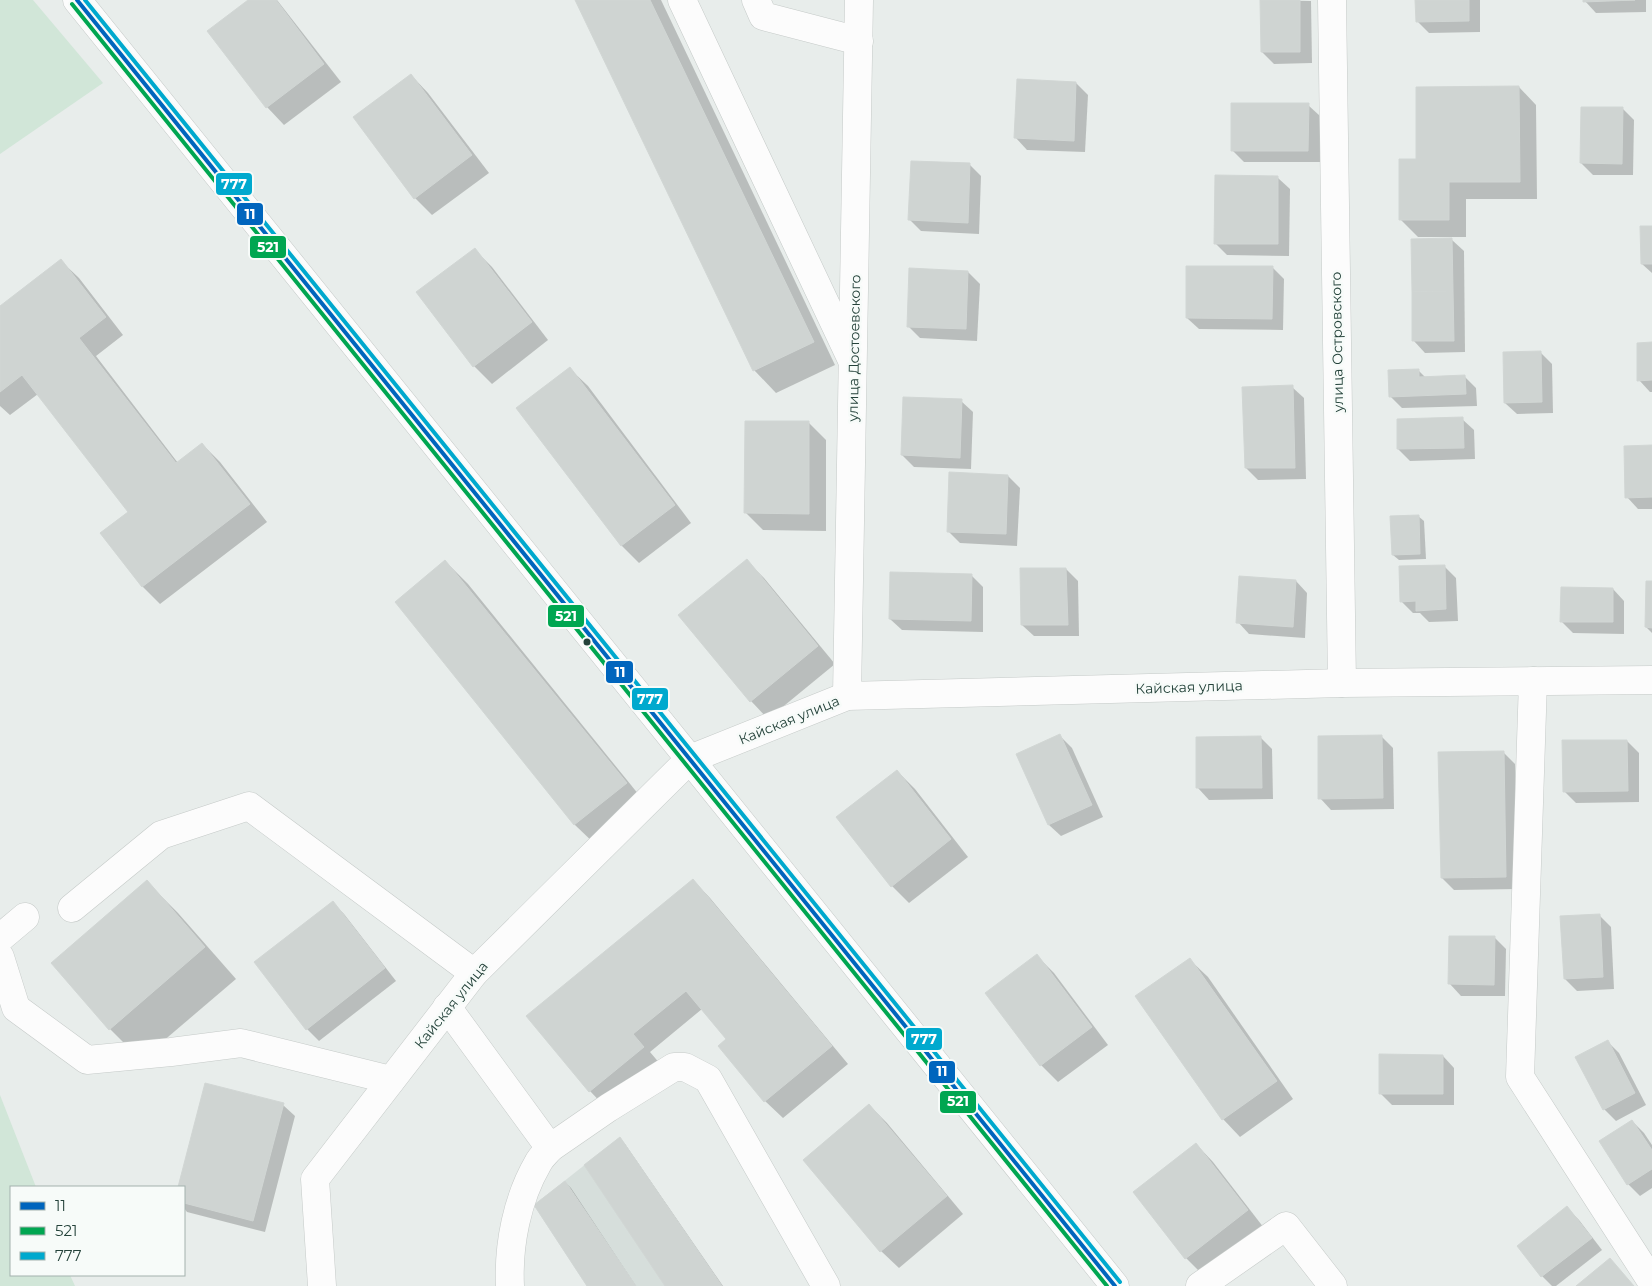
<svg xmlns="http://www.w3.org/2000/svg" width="1652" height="1286" viewBox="0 0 1652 1286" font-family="Montserrat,sans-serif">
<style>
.built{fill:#d6dedb}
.green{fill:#d1e6d8}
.shadow{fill:#0003}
.building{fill:#cfd4d2;stroke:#d1d6d4}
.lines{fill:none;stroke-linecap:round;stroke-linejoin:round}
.minor-casing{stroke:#c5cac8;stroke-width:29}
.minor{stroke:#fcfcfc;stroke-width:28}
.bus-1-casing{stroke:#f7fbf9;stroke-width:8}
.bus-2-casing{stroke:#f7fbf9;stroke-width:8}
.bus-3-casing{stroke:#f7fbf9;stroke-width:8}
.bus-1{stroke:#0065bd;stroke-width:4}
.bus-2{stroke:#00a651;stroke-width:4}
.bus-3{stroke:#00a9ce;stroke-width:4}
.bus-dot{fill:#24423a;stroke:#f7fbf9;stroke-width:2}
.labels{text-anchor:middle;stroke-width:5;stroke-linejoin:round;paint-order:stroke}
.street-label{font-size:14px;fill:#24423a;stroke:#f7fbf9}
.line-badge{stroke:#f7fbf9;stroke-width:2}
.badge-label{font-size:14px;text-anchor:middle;font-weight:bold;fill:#fff}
</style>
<rect width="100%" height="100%" fill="#e8edeb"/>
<path class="built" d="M620,1137L722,1286H587L534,1205Z"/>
<g class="green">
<path d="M0,0H33L103,83L0,154Z"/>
<path d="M0,1095L36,1187H11V1275H70L75,1286H0Z"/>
</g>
<g class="shadow">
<path d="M250,0H277L341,82L284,125L267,107Z"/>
<path d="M577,0H661L835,365L776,393L754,370Z"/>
<path d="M1262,0L1311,1L1312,63L1274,64L1262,52Z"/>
<path d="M1417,0H1480V32L1429,33L1417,21Z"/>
<path d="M1584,0H1646V12L1596,13Z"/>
<path d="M411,75L428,93L489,173L432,215L415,198Z"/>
<path d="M1076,83L1088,95L1085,152L1027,150L1016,138Z"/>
<path d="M1519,87L1536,105L1537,199H1466V237H1418L1400,219L1418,161Z"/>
<path d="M1308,105L1320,116V162H1244L1232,150Z"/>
<path d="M1622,108L1634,120L1633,175H1593L1581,163Z"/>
<path d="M970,165L981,176L979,234L921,231L909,219Z"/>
<path d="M1278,178L1290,189L1289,256L1227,255L1215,243Z"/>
<path d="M1652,227V273L1642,264Z"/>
<path d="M1452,240L1464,251L1465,352L1425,353L1414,341Z"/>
<path d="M475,250L492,267L548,340L492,384L474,366L418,292Z"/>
<path d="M61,261L79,278L123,335L96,356L178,463L202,444L220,462L267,522L160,604L143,587L130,512L38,394L10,415L0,406V308Z"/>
<path d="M1272,267L1284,279L1283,330L1199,329L1187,318Z"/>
<path d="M968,272L980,284L977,341L920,338L908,326Z"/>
<path d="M1652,343V392H1650L1639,380Z"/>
<path d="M1540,352L1552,364L1553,413L1517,414L1505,403Z"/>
<path d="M570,369L588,386L691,523L639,563L621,545Z"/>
<path d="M1418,370L1426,378L1464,376L1476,388L1477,406L1402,408L1390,396Z"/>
<path d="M1292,387L1304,398L1306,479L1258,480L1246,468Z"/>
<path d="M961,401L973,412L971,469L914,467L902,455Z"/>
<path d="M1462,419L1474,430L1475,459L1410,461L1398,449Z"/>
<path d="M809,423L826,440V531L763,530L746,513Z"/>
<path d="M1652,446V509H1638L1627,497Z"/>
<path d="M1008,476L1020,488L1017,546L960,543L948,531Z"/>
<path d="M1418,516L1424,521L1426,559L1399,560L1393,555Z"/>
<path d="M445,561L468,584L648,806L598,847L575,825L397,602Z"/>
<path d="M747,561L764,578L835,664L768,719L751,701Z"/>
<path d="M1444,566L1456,578L1458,621L1429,622L1420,613H1413L1401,601Z"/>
<path d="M1066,569L1078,581L1079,636H1034L1022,625Z"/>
<path d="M971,575L983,587V632L902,630L890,619Z"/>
<path d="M1296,581L1307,593L1305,638L1249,634L1238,622Z"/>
<path d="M1652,583V633L1646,627Z"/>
<path d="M1613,589L1624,601V634L1573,633L1561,621Z"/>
<path d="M1060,736L1072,748L1103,817L1061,836L1049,825L1017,755Z"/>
<path d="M1381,736L1393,748L1394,809L1331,810L1320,798Z"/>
<path d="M1261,738L1272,749L1273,799L1209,800L1198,788Z"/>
<path d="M1627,741L1639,753V802L1576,803L1564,791Z"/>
<path d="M1503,752L1515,764L1518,889L1454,890L1442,878Z"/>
<path d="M897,771L915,789L968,857L909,903L892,886Z"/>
<path d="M693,880L710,898L848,1064L783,1118L765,1101L728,1039L702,1009L650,1052L661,1065L607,1109L590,1091Z"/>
<path d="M147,882L178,913L236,979L141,1060L110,1029Z"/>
<path d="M333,903L344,914L396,981L319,1041L307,1029L256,963Z"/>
<path d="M1599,915L1611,927L1614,989L1577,991L1565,979Z"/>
<path d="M1494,937L1506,949L1505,996H1461L1450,984Z"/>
<path d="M1037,956L1054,973L1108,1045L1058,1082L1041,1065Z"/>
<path d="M1190,960L1208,977L1293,1099L1240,1137L1223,1119Z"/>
<path d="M1607,1041L1619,1053L1646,1105L1616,1121L1604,1109Z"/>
<path d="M1443,1056L1454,1068V1105H1392L1380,1093Z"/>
<path d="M206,1084L283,1105L295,1116L265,1232L187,1212L184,1208V1187H179Z"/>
<path d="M869,1105L887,1123L963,1214L899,1268L881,1251Z"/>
<path d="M1632,1121L1644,1133L1652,1145V1188L1640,1196L1628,1184Z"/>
<path d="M620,1139L625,1144L723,1286H666Z"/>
<path d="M1196,1144L1213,1162L1264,1228L1204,1276L1186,1258L1135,1192Z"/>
<path d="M565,1182L571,1188L636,1286H588Z"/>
<path d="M1567,1208L1579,1220L1602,1250L1556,1286H1552L1542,1276L1519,1246Z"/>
</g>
<g class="building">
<path d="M248,0H276L324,64L266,108L207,31Z"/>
<path d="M575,0H650L814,342L753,371Z"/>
<path d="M1260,0H1300V52H1261Z"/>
<path d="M1415,0H1469V21L1416,22Z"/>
<path d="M1583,0H1635L1583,2Z"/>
<path d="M411,74L472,155L414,199L353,117Z"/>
<path d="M1017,79L1076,82L1074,141L1014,138Z"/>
<path d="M1519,86L1520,182H1449V220H1399V159H1416V87Z"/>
<path d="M1231,103H1309L1308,151H1231Z"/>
<path d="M1581,107H1623L1622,164L1580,163Z"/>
<path d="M911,161L970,163L968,223L908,220Z"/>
<path d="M1215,175L1278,176V244H1214Z"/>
<path d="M1640,226H1652V264H1641Z"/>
<path d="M1452,238L1453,291L1412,292L1411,239Z"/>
<path d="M475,248L532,322L473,367L416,292Z"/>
<path d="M61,259L106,317L79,338L176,463L202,443L250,504L142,587L100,533L128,512L22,375L0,392V306Z"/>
<path d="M1186,266H1273L1272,319L1186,318Z"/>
<path d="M909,268L968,271L966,329L907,327Z"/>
<path d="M1453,291L1454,341H1412V292Z"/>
<path d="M1652,342V380L1637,381V343Z"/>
<path d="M1541,351L1542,402L1504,403L1503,352Z"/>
<path d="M570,367L675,505L621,546L516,408Z"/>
<path d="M1419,369V377L1465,375L1466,394L1389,397L1388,370Z"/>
<path d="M1293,385L1295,468H1245L1242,387Z"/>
<path d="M903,397L962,399L960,458L901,455Z"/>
<path d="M1463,417L1464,448L1397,449V419Z"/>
<path d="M745,421H809V514L744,513Z"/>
<path d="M1652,445V497L1625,498L1624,446Z"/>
<path d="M949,472L1008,475L1006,534L947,532Z"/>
<path d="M1419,515L1420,554L1392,555L1390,516Z"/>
<path d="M747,559L818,646L750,702L678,615Z"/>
<path d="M445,560L627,783L574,825L395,602Z"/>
<path d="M1445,565L1446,609L1416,611V601L1400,602L1399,566Z"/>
<path d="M1020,568H1066L1068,625H1021Z"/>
<path d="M890,572L972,574L971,621L889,619Z"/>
<path d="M1239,576L1296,580L1293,627L1236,623Z"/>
<path d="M1646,581H1652V628L1645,627Z"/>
<path d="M1561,587L1613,588V622H1560Z"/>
<path d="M1060,734L1092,805L1048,825L1016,754Z"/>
<path d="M1382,735L1383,798L1318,799V736Z"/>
<path d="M1261,736L1262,788H1196V737Z"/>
<path d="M1562,740H1627L1628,791L1563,792Z"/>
<path d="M1504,751L1506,877L1441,878L1438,752Z"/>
<path d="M897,770L951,839L891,887L836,817Z"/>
<path d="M693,879L832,1046L764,1102L718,1046L726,1039L686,991L633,1034L644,1047L589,1092L526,1016Z"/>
<path d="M147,880L205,947L109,1030L51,963Z"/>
<path d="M333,901L385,968L306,1030L254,962Z"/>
<path d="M1600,914L1603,977L1564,979L1560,916Z"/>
<path d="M1449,936H1495L1494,985L1448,984Z"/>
<path d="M1037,954L1092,1027L1040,1066L985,993Z"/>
<path d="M1190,958L1277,1081L1222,1120L1135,996Z"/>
<path d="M1608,1040L1635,1093L1603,1110L1575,1057Z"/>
<path d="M1379,1054L1443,1055V1094H1379Z"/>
<path d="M205,1083L284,1103L253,1221L184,1203V1187H178Z"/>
<path d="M869,1104L947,1196L880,1252L803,1160Z"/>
<path d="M1632,1120L1652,1150V1169L1627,1185L1599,1141Z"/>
<path d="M620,1137L722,1286H665L584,1165Z"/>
<path d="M1196,1143L1248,1210L1185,1259L1133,1192Z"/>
<path d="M565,1181L636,1286H587L534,1205Z"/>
<path d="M1567,1206L1592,1238L1541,1277L1517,1246Z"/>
<path d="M1610,1258L1634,1286H1576Z"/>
</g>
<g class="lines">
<defs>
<g id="minor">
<path d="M77,0L1115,1286"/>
<path d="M682,0L851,358"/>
<path d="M756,0L763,16L859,41"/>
<path d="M1332,0L1342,683"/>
<path d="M1533,681L1520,1077L1652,1282"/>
<path d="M847,696L859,0"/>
<path d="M72,908L161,835L249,806L474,973"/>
<path d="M0,938L25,917"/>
<path d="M0,957L16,1008L87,1060L171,1052L241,1043L391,1080"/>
<path d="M447,1007L550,1148L608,1108L674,1067H685L708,1079L826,1286"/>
<path d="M322,1286L315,1179L474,973L690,759L847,696L1342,683L1652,680"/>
<path d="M510,1286C508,1245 517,1199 538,1163C541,1157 546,1153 550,1148"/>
<path d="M1200,1286L1286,1226L1333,1286"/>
</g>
</defs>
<use href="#minor" class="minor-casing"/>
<use href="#minor" class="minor"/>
<defs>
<path id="bus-1" d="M77,0L1115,1286"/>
<path id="bus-2" d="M72,4L1107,1286"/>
<path id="bus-3" d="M85,0L1120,1282"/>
</defs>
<use href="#bus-1" class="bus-1-casing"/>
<use href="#bus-2" class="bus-2-casing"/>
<use href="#bus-3" class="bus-3-casing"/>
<use href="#bus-1" class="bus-1"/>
<use href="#bus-2" class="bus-2"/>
<use href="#bus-3" class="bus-3"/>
</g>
<circle class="bus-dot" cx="587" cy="642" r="4.5"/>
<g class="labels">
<g class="street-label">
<text transform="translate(1337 342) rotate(-91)" y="5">улица Островского</text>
<text transform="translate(854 348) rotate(-89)" y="5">улица Достоевского</text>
<text transform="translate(1189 687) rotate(-2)" y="5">Кайская улица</text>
<text transform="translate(789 720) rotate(-22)" y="5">Кайская улица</text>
<text transform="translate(451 1005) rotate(-51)" y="5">Кайская улица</text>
</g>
</g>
<g class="line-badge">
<rect x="215" y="172" width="38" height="24" rx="5" fill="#00a9ce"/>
<rect x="236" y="202" width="28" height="24" rx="5" fill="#0065bd"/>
<rect x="249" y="235" width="38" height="24" rx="5" fill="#00a651"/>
<rect x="547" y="604" width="38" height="24" rx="5" fill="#00a651"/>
<rect x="605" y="660" width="29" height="24" rx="5" fill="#0065bd"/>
<rect x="631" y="687" width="38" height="24" rx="5" fill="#00a9ce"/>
<rect x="905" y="1027" width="38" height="24" rx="5" fill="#00a9ce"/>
<rect x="928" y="1060" width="28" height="24" rx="5" fill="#0065bd"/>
<rect x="939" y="1090" width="38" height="24" rx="5" fill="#00a651"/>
</g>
<g class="badge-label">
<text x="234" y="189">777</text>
<text x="250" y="219">11</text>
<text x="268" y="252">521</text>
<text x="566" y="621">521</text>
<text x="620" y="677">11</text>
<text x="650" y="704">777</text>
<text x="924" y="1044">777</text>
<text x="942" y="1076">11</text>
<text x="958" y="1106">521</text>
</g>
<rect x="10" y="1186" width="175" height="90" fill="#f7fbf9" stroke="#a3b1ad"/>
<rect x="20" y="1202" width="25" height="8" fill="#0065bd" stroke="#a3b1ad"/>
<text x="55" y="1211" font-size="15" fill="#24423a">11</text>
<rect x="20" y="1227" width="25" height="8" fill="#00a651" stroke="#a3b1ad"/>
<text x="55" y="1236" font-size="15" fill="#24423a">521</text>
<rect x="20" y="1252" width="25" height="8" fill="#00a9ce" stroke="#a3b1ad"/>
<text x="55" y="1261" font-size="15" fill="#24423a">777</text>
</svg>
